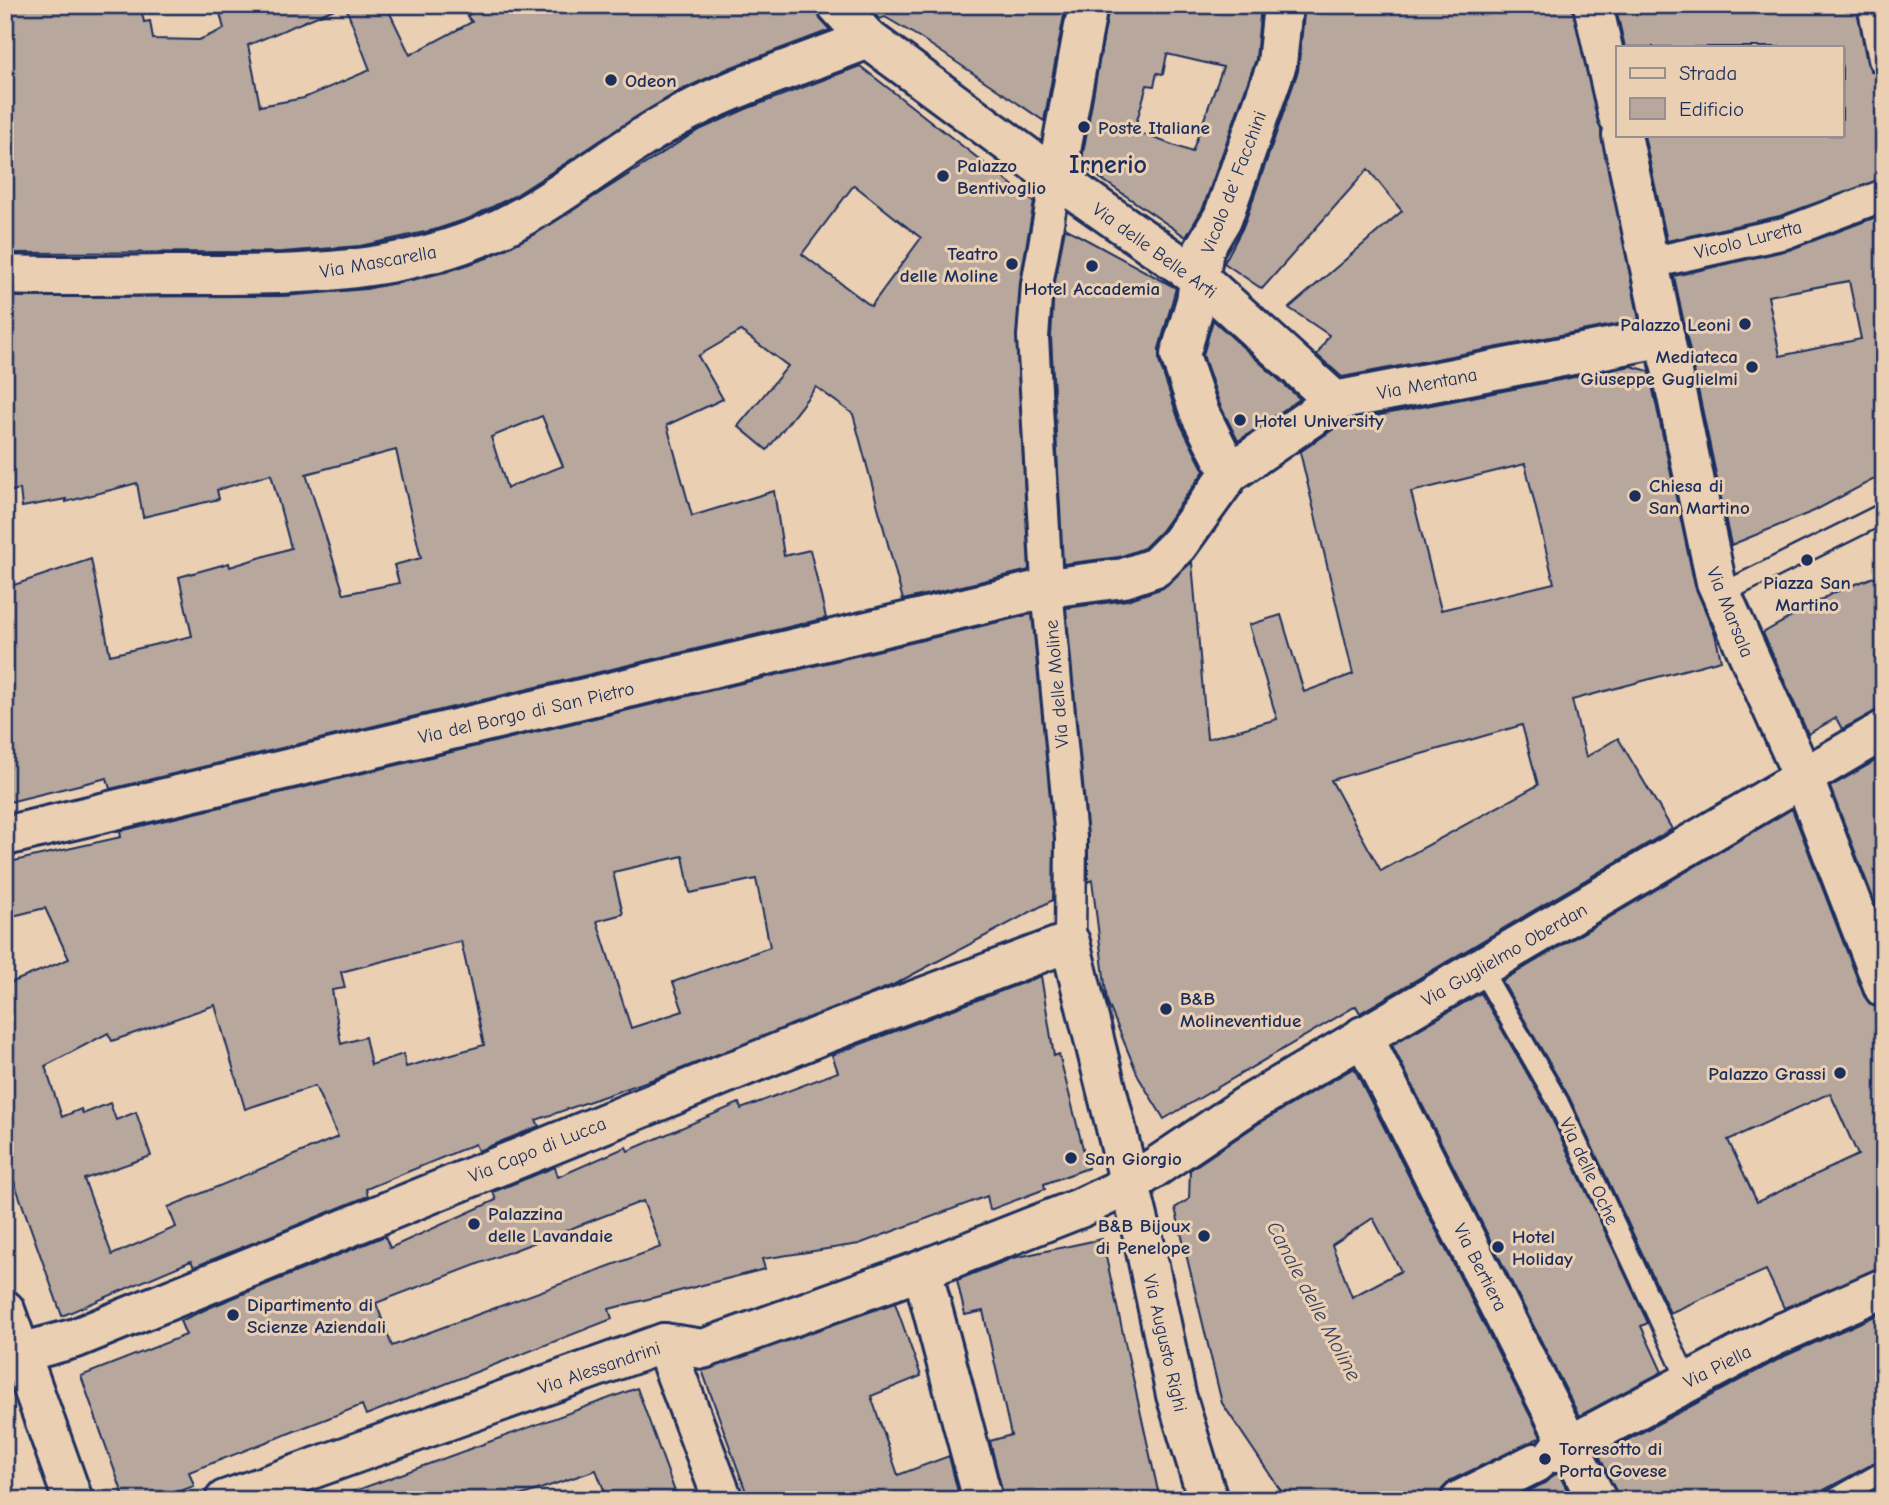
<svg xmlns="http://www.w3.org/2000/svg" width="1889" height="1505" viewBox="0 0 1889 1505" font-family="'Comic Neue',sans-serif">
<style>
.building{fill:#b7a79d;stroke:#1b2f5e;stroke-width:2;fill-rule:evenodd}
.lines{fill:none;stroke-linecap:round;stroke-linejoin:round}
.service-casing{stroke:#1b2f5e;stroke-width:24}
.pedestrian-casing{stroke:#1b2f5e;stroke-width:35}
.minor-casing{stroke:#1b2f5e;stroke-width:44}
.tertiary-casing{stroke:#1b2f5e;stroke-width:44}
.service{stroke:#ebcfb2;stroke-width:19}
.pedestrian{stroke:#ebcfb2;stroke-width:30}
.minor{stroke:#ebcfb2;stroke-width:38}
.tertiary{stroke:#ebcfb2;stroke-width:38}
.poi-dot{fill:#1b2f5e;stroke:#ebcfb2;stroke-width:2.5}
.labels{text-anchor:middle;stroke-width:6;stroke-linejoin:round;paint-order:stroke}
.poi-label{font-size:19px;font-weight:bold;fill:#1b2f5e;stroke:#ebcfb2;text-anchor:start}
.street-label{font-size:19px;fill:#1b2f5e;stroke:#ebcfb2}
.water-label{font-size:21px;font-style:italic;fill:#303f66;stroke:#ebcfb2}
.district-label{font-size:26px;font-weight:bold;fill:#1b2f5e;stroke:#ebcfb2}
</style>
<rect width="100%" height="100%" fill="#ebcfb2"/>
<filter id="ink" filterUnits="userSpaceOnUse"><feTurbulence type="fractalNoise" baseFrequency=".0143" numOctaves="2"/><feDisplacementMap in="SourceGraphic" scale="14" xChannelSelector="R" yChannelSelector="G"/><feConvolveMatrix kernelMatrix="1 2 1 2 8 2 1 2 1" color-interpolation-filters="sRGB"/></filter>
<g filter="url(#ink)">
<g class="building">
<path d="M5,5H140L144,22L150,21L153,39L199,40L224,29L218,5H344L248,45L260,106L304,98L370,70L345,5H386L410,55L472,22L467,16L484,5H816L820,19L830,30L729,68L677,92L516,195L470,218L434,230L360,246L282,252L5,253Z"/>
<path d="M867,5H1066L1044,121L919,37L885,17L879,19Z"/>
<path d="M1109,5H1261L1256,59L1203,208L1186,237L1081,165ZM1167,54L1223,67L1192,152L1134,131L1147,85L1154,86L1157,73L1163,74Z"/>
<path d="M1305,5H1466L1472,13L1483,5H1572L1601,129L1639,320L1342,377L1317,355L1329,335L1289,308L1402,211L1368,169L1262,289L1224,263L1244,225L1298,71Z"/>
<path d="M1615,5H1856L1867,63L1871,71L1884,76V178L1780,216L1667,241L1644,135H1842V47H1625Z"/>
<path d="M860,66L1034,202L1020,282L1016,336L1029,570L903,600L853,414L816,387L767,450L738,426L788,366L741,331L698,356L723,399L667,425L692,516L774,491L784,556L810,550L826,618L110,789L107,778L5,803V588L91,559L110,655L192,636L179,577L229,563L230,567L291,548L271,474L217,490L219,499L143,517L137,483L66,502V499L22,507L20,489L5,493V297L284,296L366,289L446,272L487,258L537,233L697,131L746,109ZM854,185L921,238L871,306L802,254ZM542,416L563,466L507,488L491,437ZM396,450L421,558L394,565L399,583L344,594L306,474Z"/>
<path d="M1884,214V474L1814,511L1731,545L1674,276L1789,250ZM1849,281L1861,339L1780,356L1768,296Z"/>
<path d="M1065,228L1176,288L1159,349V361L1179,421L1204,471L1161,531L1144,548L1119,557L1063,564L1051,337L1054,287Z"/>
<path d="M1213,320L1300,399L1238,441L1220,405L1203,355Z"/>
<path d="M1631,366L1649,371L1695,586L1715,634L1721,660L1572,700L1586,757L1618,738L1672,829L1360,1013L1356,1006L1164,1119L1139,1078L1107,1001L1092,880L1088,882V836L1066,608L1127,600L1163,588L1192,562L1207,739L1277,719L1249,625L1281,615L1304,692L1353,674L1300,452L1344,422ZM1525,464L1554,583L1441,610L1411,492ZM1522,725L1538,785L1381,871L1331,780Z"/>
<path d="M1884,573V708L1842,729L1836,718L1808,734L1763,633L1833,593Z"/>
<path d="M1032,614L1054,839L1053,900L893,985L668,1074L536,1120L539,1126L478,1151L475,1144L366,1189L368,1196L194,1267L191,1261L62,1316L5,1156V985L69,959L45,908L5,918V863L121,837L120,831ZM683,856L690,893L756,879L770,947L673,982L683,1011L631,1028L597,921L623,914L613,872ZM461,941L484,1045L406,1067L403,1054L371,1065L365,1037L341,1044L332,990L345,988L341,972ZM215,1005L245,1109L315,1086L338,1137L168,1207L176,1227L112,1255L84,1179L151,1156L136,1112L116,1120L110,1103L83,1114L81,1109L62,1117L45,1066L108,1033L112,1041Z"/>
<path d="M1884,756V926L1830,787Z"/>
<path d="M1792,809L1864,996L1871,1005L1884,1009V1267L1784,1308L1766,1270L1670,1313L1569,1097L1502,981ZM1830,1093L1858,1155L1757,1202L1728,1140Z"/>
<path d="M1041,976L1054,1056L1059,1054L1088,1168L1044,1184L1045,1189L990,1210L987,1196L859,1244L762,1259L765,1269L609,1309L612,1319L366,1415L362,1405L189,1472L194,1486L156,1500H125L81,1376L186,1335L180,1321L211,1307L385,1236L390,1248L496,1200L493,1192L555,1167L558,1177L626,1147L628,1151L739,1103L741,1109L838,1072L832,1055ZM643,1201L661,1247L392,1346L376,1303Z"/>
<path d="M1481,993L1547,1108L1648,1323L1641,1326L1662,1372L1579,1416L1392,1045Z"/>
<path d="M1354,1068L1541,1437L1451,1480L1442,1489L1439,1500H1287L1222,1403L1175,1208L1189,1199L1190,1170L1258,1124ZM1373,1218L1401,1271L1352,1297L1332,1245Z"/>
<path d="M1102,1239L1160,1500H1004L990,1441L1011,1435L983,1311L965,1315L957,1280L1013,1258Z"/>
<path d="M895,1303L921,1376L871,1396L898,1475L949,1456L960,1500H749L702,1370Z"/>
<path d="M1884,1312V1458L1824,1490L1821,1500H1619L1599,1455L1785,1356Z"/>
<path d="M637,1388L678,1500H608L596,1470L508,1500H339L338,1497Z"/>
<path d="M1559,1474L1572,1500H1510L1545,1483L1553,1475Z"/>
</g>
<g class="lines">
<defs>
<g id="service">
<path d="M1721,594L1884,513"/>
<path d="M1480,967L1558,1102L1688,1381"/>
<path d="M1833,1500L1884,1471"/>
</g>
<g id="pedestrian">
<path d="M1873,5L1884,59"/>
<path d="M1056,178L1037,285L1033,337L1048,600L1071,838L1070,942"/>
<path d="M1650,263L1785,233L1884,195"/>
</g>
<g id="minor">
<path d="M837,5L868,39L1056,178L1199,278L1335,401"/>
<path d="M1593,5L1618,116"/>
<path d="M1622,135L1716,582L1804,779L1884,988"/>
<path d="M1056,178L1088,5"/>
<path d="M5,275C58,277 111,276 164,275C268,275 379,278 478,238C546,211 600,162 663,125C725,88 800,66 868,39"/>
<path d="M1230,473L1200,414L1180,355L1196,301L1204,249L1223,217L1277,64L1283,5"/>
<path d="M5,836L1048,588L1124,578L1156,567L1178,545L1230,473L1335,401L1665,337"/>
<path d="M1363,1036L1597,1500"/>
<path d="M922,1270L983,1500"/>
<path d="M664,1343L723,1500"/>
<path d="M5,1357L76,1338L819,1036L1070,942L1143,1237L1176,1395L1208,1500"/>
<path d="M1555,1453L1775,1336L1884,1288"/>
<path d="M225,1500L664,1343L703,1349L922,1270L1080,1208L1129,1185L1246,1106L1884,730"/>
<path d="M1461,1500L1535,1463"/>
</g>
<path id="tertiary" d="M5,1310L73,1500"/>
</defs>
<use href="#service" class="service-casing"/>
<use href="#pedestrian" class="pedestrian-casing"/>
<use href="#minor" class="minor-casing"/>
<use href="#tertiary" class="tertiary-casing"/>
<use href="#service" class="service"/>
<use href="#pedestrian" class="pedestrian"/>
<use href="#minor" class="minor"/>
<use href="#tertiary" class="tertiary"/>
</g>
</g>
<g class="poi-dot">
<circle cx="611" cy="80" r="7"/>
<circle cx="1084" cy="127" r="7"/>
<circle cx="943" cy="176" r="7"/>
<circle cx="1012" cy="264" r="7"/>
<circle cx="1092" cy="266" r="7"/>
<circle cx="1745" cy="324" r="7"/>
<circle cx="1752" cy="367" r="7"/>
<circle cx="1240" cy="420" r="7"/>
<circle cx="1635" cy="496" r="7"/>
<circle cx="1807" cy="560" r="7"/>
<circle cx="1166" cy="1009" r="7"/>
<circle cx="1840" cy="1073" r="7"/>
<circle cx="1071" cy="1158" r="7"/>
<circle cx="474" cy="1224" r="7"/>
<circle cx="1204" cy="1236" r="7"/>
<circle cx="1498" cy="1247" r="7"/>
<circle cx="233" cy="1315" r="7"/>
<circle cx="1545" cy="1459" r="7"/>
</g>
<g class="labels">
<g class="poi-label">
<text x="625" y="87">Odeon</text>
<text x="1098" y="134">Poste Italiane</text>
<text x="957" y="172">Palazzo<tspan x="957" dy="22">Bentivoglio</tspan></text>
<text x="998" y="260" text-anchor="end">Teatro<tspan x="998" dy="22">delle Moline</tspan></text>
<text x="1092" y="295" text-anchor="middle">Hotel Accademia</text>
<text x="1731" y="331" text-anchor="end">Palazzo Leoni</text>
<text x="1738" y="363" text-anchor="end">Mediateca<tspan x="1738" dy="22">Giuseppe Guglielmi</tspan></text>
<text x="1254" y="427">Hotel University</text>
<text x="1649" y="492">Chiesa di<tspan x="1649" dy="22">San Martino</tspan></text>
<text x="1807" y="589" text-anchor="middle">Piazza San<tspan x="1807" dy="22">Martino</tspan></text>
<text x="1180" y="1005">B&amp;B<tspan x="1180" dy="22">Molineventidue</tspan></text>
<text x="1826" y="1080" text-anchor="end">Palazzo Grassi</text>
<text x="1085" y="1165">San Giorgio</text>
<text x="488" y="1220">Palazzina<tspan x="488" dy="22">delle Lavandaie</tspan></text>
<text x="1190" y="1232" text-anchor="end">B&amp;B Bijoux<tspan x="1190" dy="22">di Penelope</tspan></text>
<text x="1512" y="1243">Hotel<tspan x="1512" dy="22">Holiday</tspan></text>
<text x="247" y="1311">Dipartimento di<tspan x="247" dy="22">Scienze Aziendali</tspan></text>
<text x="1559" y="1455">Torresotto di<tspan x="1559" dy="22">Porta Govese</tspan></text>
</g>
<g class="street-label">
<text transform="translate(1233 182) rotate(-69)" y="7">Vicolo de' Facchini</text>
<text transform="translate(1748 239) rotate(-14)" y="7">Vicolo Luretta</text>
<text transform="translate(1155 250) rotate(36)" y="7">Via delle Belle Arti</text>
<text transform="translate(378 261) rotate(-10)" y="7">Via Mascarella</text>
<text transform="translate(1427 383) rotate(-11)" y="7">Via Mentana</text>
<text transform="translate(1731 612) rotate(68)" y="7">Via Marsala</text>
<text transform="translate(1056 684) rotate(-95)" y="7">Via delle Moline</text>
<text transform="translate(526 712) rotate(-13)" y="7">Via del Borgo di San Pietro</text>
<text transform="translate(1504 954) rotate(-30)" y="7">Via Guglielmo Oberdan</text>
<text transform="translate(537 1149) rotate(-22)" y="7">Via Capo di Lucca</text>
<text transform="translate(1590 1171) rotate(65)" y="7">Via delle Oche</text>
<text transform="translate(1481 1267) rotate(63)" y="7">Via Bertiera</text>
<text transform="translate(1166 1343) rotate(77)" y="7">Via Augusto Righi</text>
<text transform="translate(1717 1366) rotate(-27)" y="7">Via Piella</text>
<text transform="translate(599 1367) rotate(-19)" y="7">Via Alessandrini</text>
</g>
<g class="water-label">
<text transform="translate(1314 1301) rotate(62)" y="7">Canale delle Moline</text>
</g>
<g class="district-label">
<text x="1108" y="173">Irnerio</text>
</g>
</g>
<rect width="1889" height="1505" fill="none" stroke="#ebcfb2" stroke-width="28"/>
<rect x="14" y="14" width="1861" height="1477" fill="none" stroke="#1b2f5e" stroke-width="2.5" filter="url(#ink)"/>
<rect x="1616" y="46" width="228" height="91" fill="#ebcfb2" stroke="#988f90" stroke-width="2"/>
<rect x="1630" y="68" width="35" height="10" fill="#ebcfb2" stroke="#988f90" stroke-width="2"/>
<text x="1679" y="80" font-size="21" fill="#1b2f5e">Strada</text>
<rect x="1630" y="98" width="35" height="21" fill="#b7a79d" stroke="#988f90" stroke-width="2"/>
<text x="1679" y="116" font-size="21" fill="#1b2f5e">Edificio</text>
</svg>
